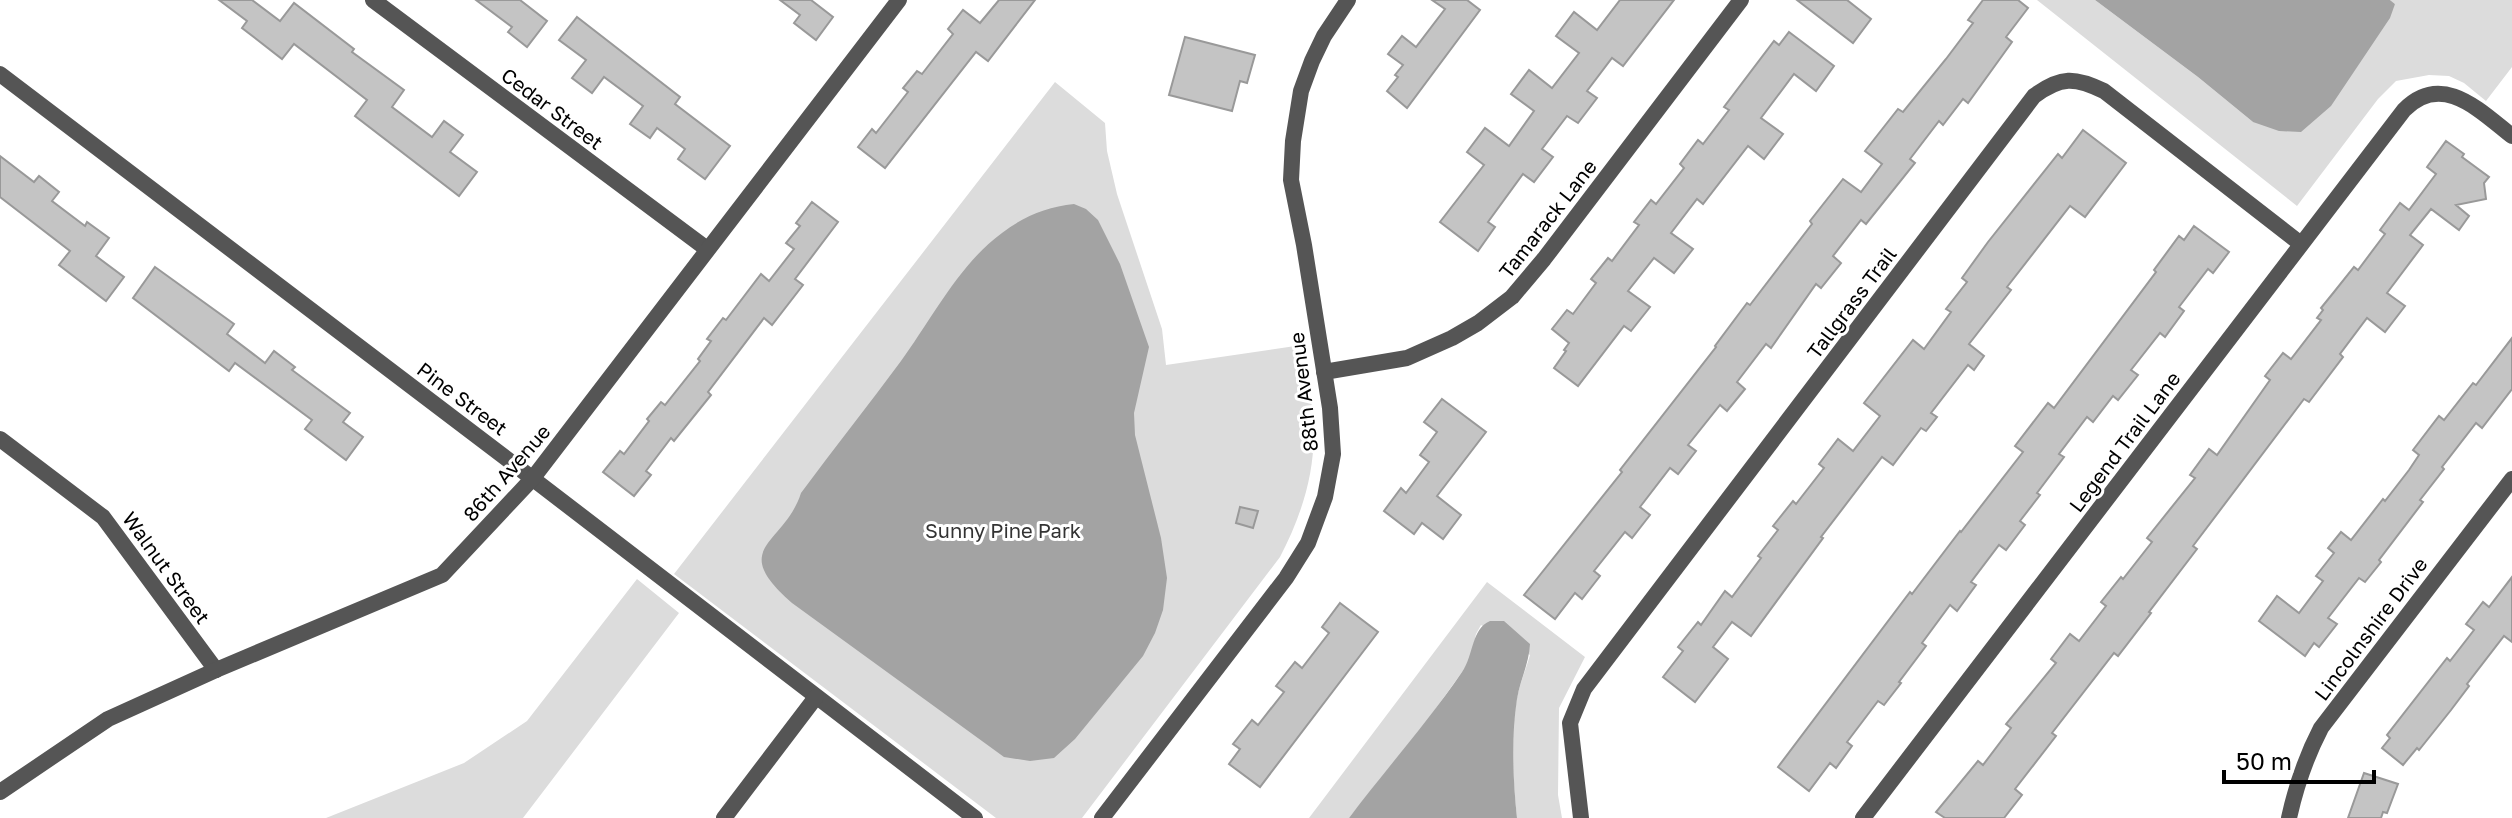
<svg xmlns="http://www.w3.org/2000/svg" width="2512" height="818" viewBox="0 0 2512 818" font-family="'Golos Text',sans-serif">
<style>
.green{fill:#dcdcdc}
.water{fill:#a3a3a3}
.building{fill:#c4c4c4;stroke:#999;stroke-width:2}
.lines{fill:none;stroke-linecap:round;stroke-linejoin:round}
.street{stroke:#555;stroke-width:16}
.labels{text-anchor:middle;stroke-width:6;stroke-linejoin:round;paint-order:stroke}
.street-label{font-size:20px;fill:#000;stroke:#fff}
.park-label{font-size:20px;fill:#333;stroke:#fff}
</style>
<rect width="100%" height="100%" fill="#fff"/>
<g class="green">
<path d="M2037,0H2095L2198,77L2253,122L2395,4L2390,0H2512V67L2486,101L2464,83L2449,76L2429,75L2396,81L2378,99L2297,206Z"/>
<path d="M1055,82L1105,123L1107,151L1117,194L1162,329L1166,365L1302,345C1305,370 1312,395 1313,420C1317,468 1302,515 1280,557L1082,818H996L674,574Z"/>
<path d="M637,579L679,613L523,818H326L464,763L527,721Z"/>
<path d="M1487,582L1585,657L1559,708L1558,795L1562,818H1517C1513,780 1510,736 1517,698C1520,683 1526,669 1530,655L1481,625L1476,634L1470,660L1462,672L1426,722L1349,818H1309Z"/>
</g>
<g class="water">
<path d="M2095,0H2390L2395,4L2390,18L2331,106L2301,132L2279,131L2253,122L2198,77Z"/>
<path d="M1074,204L1086,209L1098,220L1120,264L1149,347L1134,413L1135,435L1161,538L1167,578L1163,610L1155,633L1143,656L1075,739L1054,758L1030,761L1004,757L792,603C727,546 784,546 801,493C834,448 868,406 901,361C931,320 960,263 1002,233C1024,216 1047,207 1074,204Z"/>
<path d="M1490,621H1504L1530,644C1529,664 1520,680 1517,699C1511,738 1513,779 1517,818H1349C1386,769 1427,723 1462,672C1474,655 1471,629 1490,621Z"/>
</g>
<g class="building">
<path d="M219,0H252L280,21L294,3L354,49L352,52L404,90L392,107L432,137L444,121L463,135L450,152L477,172L459,196L355,116L367,100L294,44L282,59L242,28L247,21Z"/>
<path d="M476,0H520L547,21L527,47L508,32L512,27Z"/>
<path d="M780,0H811L833,17L816,40L794,23L800,15Z"/>
<path d="M999,0H1035L988,61L976,52L885,168L858,147L872,129L876,133L908,92L903,88L917,71L922,74L953,34L948,29L963,10L980,23Z"/>
<path d="M1432,0H1467L1480,10L1407,108L1387,91L1398,77L1395,75L1403,65L1388,54L1402,36L1416,47L1445,9Z"/>
<path d="M1620,0H1674L1623,66L1612,58L1587,91L1597,98L1578,123L1567,116L1542,149L1553,157L1534,182L1523,174L1488,222L1495,227L1478,251L1440,222L1484,165L1467,152L1485,128L1509,146L1534,111L1511,94L1529,70L1552,88L1579,53L1556,36L1574,12L1597,30Z"/>
<path d="M1797,0H1847L1871,19L1853,43Z"/>
<path d="M1983,0H2018L2028,8L2006,37L2012,42L1968,103L1963,99L1943,125L1939,121L1910,159L1915,163L1866,224L1861,220L1833,256L1841,263L1821,288L1816,284L1771,348L1766,344L1737,382L1745,389L1727,411L1720,405L1688,445L1696,451L1678,474L1670,468L1640,507L1650,515L1632,538L1625,532L1594,571L1600,576L1582,599L1575,593L1555,619L1524,595L1622,472L1620,470L1716,347L1715,346L1747,303L1750,305L1812,224L1810,221L1843,179L1861,192L1882,164L1865,151L1898,109L1903,112L1946,59L1973,23L1968,20Z"/>
<path d="M577,17L680,97L675,104L730,146L705,179L678,159L685,149L657,128L650,138L630,124L643,106L604,77L592,93L572,78L586,60L559,40Z"/>
<path d="M1789,32L1834,66L1816,91L1794,74L1761,118L1783,134L1764,159L1748,146L1703,204L1697,199L1671,233L1693,249L1674,273L1654,258L1628,291L1650,307L1631,331L1624,326L1578,386L1554,368L1566,351L1564,350L1569,343L1552,329L1567,310L1573,314L1596,283L1591,279L1608,258L1612,261L1639,225L1634,222L1651,200L1656,204L1684,168L1680,164L1698,140L1703,144L1729,110L1724,107L1774,41L1779,45Z"/>
<path d="M1185,37L1255,55L1247,83L1240,81L1232,111L1169,95Z"/>
<path d="M2083,130L2126,163L2085,217L2070,206L2007,287L2011,290L1969,344L1984,356L1974,370L1968,365L1931,413L1937,417L1926,431L1921,428L1893,465L1882,457L1821,537L1823,538L1751,636L1732,622L1713,647L1728,659L1695,702L1663,677L1683,651L1678,647L1698,622L1701,625L1725,591L1732,597L1761,558L1758,556L1778,530L1773,526L1793,501L1796,504L1824,468L1819,464L1838,439L1853,451L1880,416L1864,403L1913,340L1924,349L1951,312L1946,309L1967,282L1962,278L1988,242L2058,154L2062,158Z"/>
<path d="M2446,141L2464,154L2462,157L2489,177L2484,183L2486,199L2456,205L2469,216L2459,230L2431,209L2410,235L2423,245L2387,293L2405,306L2385,332L2367,318L2340,354L2343,357L2309,402L2304,399L2193,546L2197,549L2149,612L2151,613L2118,656L2114,653L2052,733L2056,736L2015,789L2022,795L2004,818H1945L1936,812L1978,761L1983,765L2011,728L2006,724L2056,663L2051,659L2070,634L2079,641L2106,606L2101,602L2121,577L2123,579L2152,542L2147,538L2195,478L2190,475L2209,449L2217,455L2270,380L2265,376L2283,353L2291,359L2321,320L2317,318L2323,310L2321,308L2334,292L2354,267L2358,270L2385,234L2380,230L2400,203L2409,210L2436,174L2427,167Z"/>
<path d="M0,156L34,182L39,176L59,192L52,201L85,226L87,222L109,238L96,256L124,277L106,301L59,265L70,251L0,197Z"/>
<path d="M812,202L838,222L795,279L803,285L772,325L764,318L708,392L711,395L674,441L671,438L646,471L651,475L634,496L603,472L620,451L624,454L649,421L647,419L661,402L665,405L700,361L698,359L711,341L707,339L723,318L726,320L761,274L769,281L794,249L786,243L800,226L796,223Z"/>
<path d="M2194,226L2229,252L2213,273L2208,269L2179,307L2184,311L2165,337L2160,333L2131,370L2138,375L2118,400L2113,396L2093,422L2087,417L2059,454L2064,457L2037,493L2040,495L2020,521L2025,525L2006,550L1999,545L1971,582L1976,585L1957,611L1950,605L1922,643L1926,646L1899,682L1901,683L1884,705L1878,701L1847,742L1852,746L1836,768L1830,763L1809,791L1778,767L1910,592L1912,594L1960,531L1961,532L2023,452L2015,446L2048,403L2054,408L2156,272L2154,270L2179,236L2184,240Z"/>
<path d="M155,267L234,324L227,334L265,363L274,351L295,367L292,370L350,413L343,422L363,437L346,460L305,429L312,420L235,363L229,371L133,298Z"/>
<path d="M2512,338V389L2482,428L2476,423L2442,467L2444,469L2420,500L2423,502L2379,560L2381,562L2365,582L2359,578L2328,618L2337,624L2319,647L2314,643L2305,656L2259,621L2277,596L2299,613L2323,581L2316,576L2334,553L2328,548L2341,532L2351,540L2383,499L2385,501L2409,470L2419,455L2413,450L2439,416L2444,420L2473,383L2476,385Z"/>
<path d="M1442,399L1486,432L1437,496L1461,515L1443,539L1422,523L1414,534L1384,511L1401,488L1406,493L1429,462L1420,455L1437,432L1424,422Z"/>
<path d="M1240,507L1258,511L1253,528L1236,523Z"/>
<path d="M2512,577V642L2504,636L2467,684L2469,686L2451,710L2419,750L2417,748L2403,765L2382,748L2390,738L2387,735L2447,658L2450,661L2474,630L2466,624L2483,602L2489,607Z"/>
<path d="M1340,603L1378,632L1260,787L1229,764L1240,749L1233,744L1252,720L1258,725L1284,692L1276,686L1295,662L1302,668L1329,633L1322,627Z"/>
<path d="M2364,773L2398,784L2387,813L2383,812L2381,818H2348Z"/>
</g>
<g class="lines">
<g class="street">
<path d="M373,0L707,249"/>
<path d="M0,74L511,462L975,818"/>
<path d="M1324,372L1407,358L1452,338L1478,323L1512,297L1544,259L1741,0"/>
<path d="M0,439L103,517L216,670"/>
<path d="M0,792L108,719L216,670L442,575L533,478L899,0"/>
<path d="M724,818L816,697"/>
<path d="M1102,818L1286,578L1308,543L1325,497L1333,454L1330,408L1304,245L1291,180L1293,141L1301,91L1312,61L1324,36L1348,0"/>
<path d="M1581,818L1570,723L1584,689L2034,96C2061,76 2075,77 2104,91L2301,244"/>
<path d="M1863,818L2404,110C2442,71 2480,111 2512,136"/>
<path d="M2289,818C2296,786 2306,757 2321,728L2512,479"/>
</g>
</g>
<g class="labels">
<g class="street-label">
<text transform="translate(552 109) rotate(37)" y="7">Cedar Street</text>
<text transform="translate(1548 219) rotate(-52)" y="7">Tamarack Lane</text>
<text transform="translate(1852 303) rotate(-53)" y="7">Tallgrass Trail</text>
<text transform="translate(1304 392) rotate(-97)" y="7">88th Avenue</text>
<text transform="translate(462 399) rotate(37)" y="7">Pine Street</text>
<text transform="translate(2125 442) rotate(-53)" y="7">Legend Trail Lane</text>
<text transform="translate(507 473) rotate(-49)" y="7">86th Avenue</text>
<text transform="translate(166 568) rotate(54)" y="7">Walnut Street</text>
<text transform="translate(2371 629) rotate(-53)" y="7">Lincolnshire Drive</text>
</g>
<g class="park-label">
<text x="1003" y="538">Sunny Pine Park</text>
</g>
</g>
<path d="M2224 770v12h150v-12" fill="none" stroke="#000000" stroke-width="4"/>
<text x="2236" y="770" font-size="24" fill="#000000" stroke="#ffffff" stroke-width="6" paint-order="stroke">50 m</text>
</svg>
